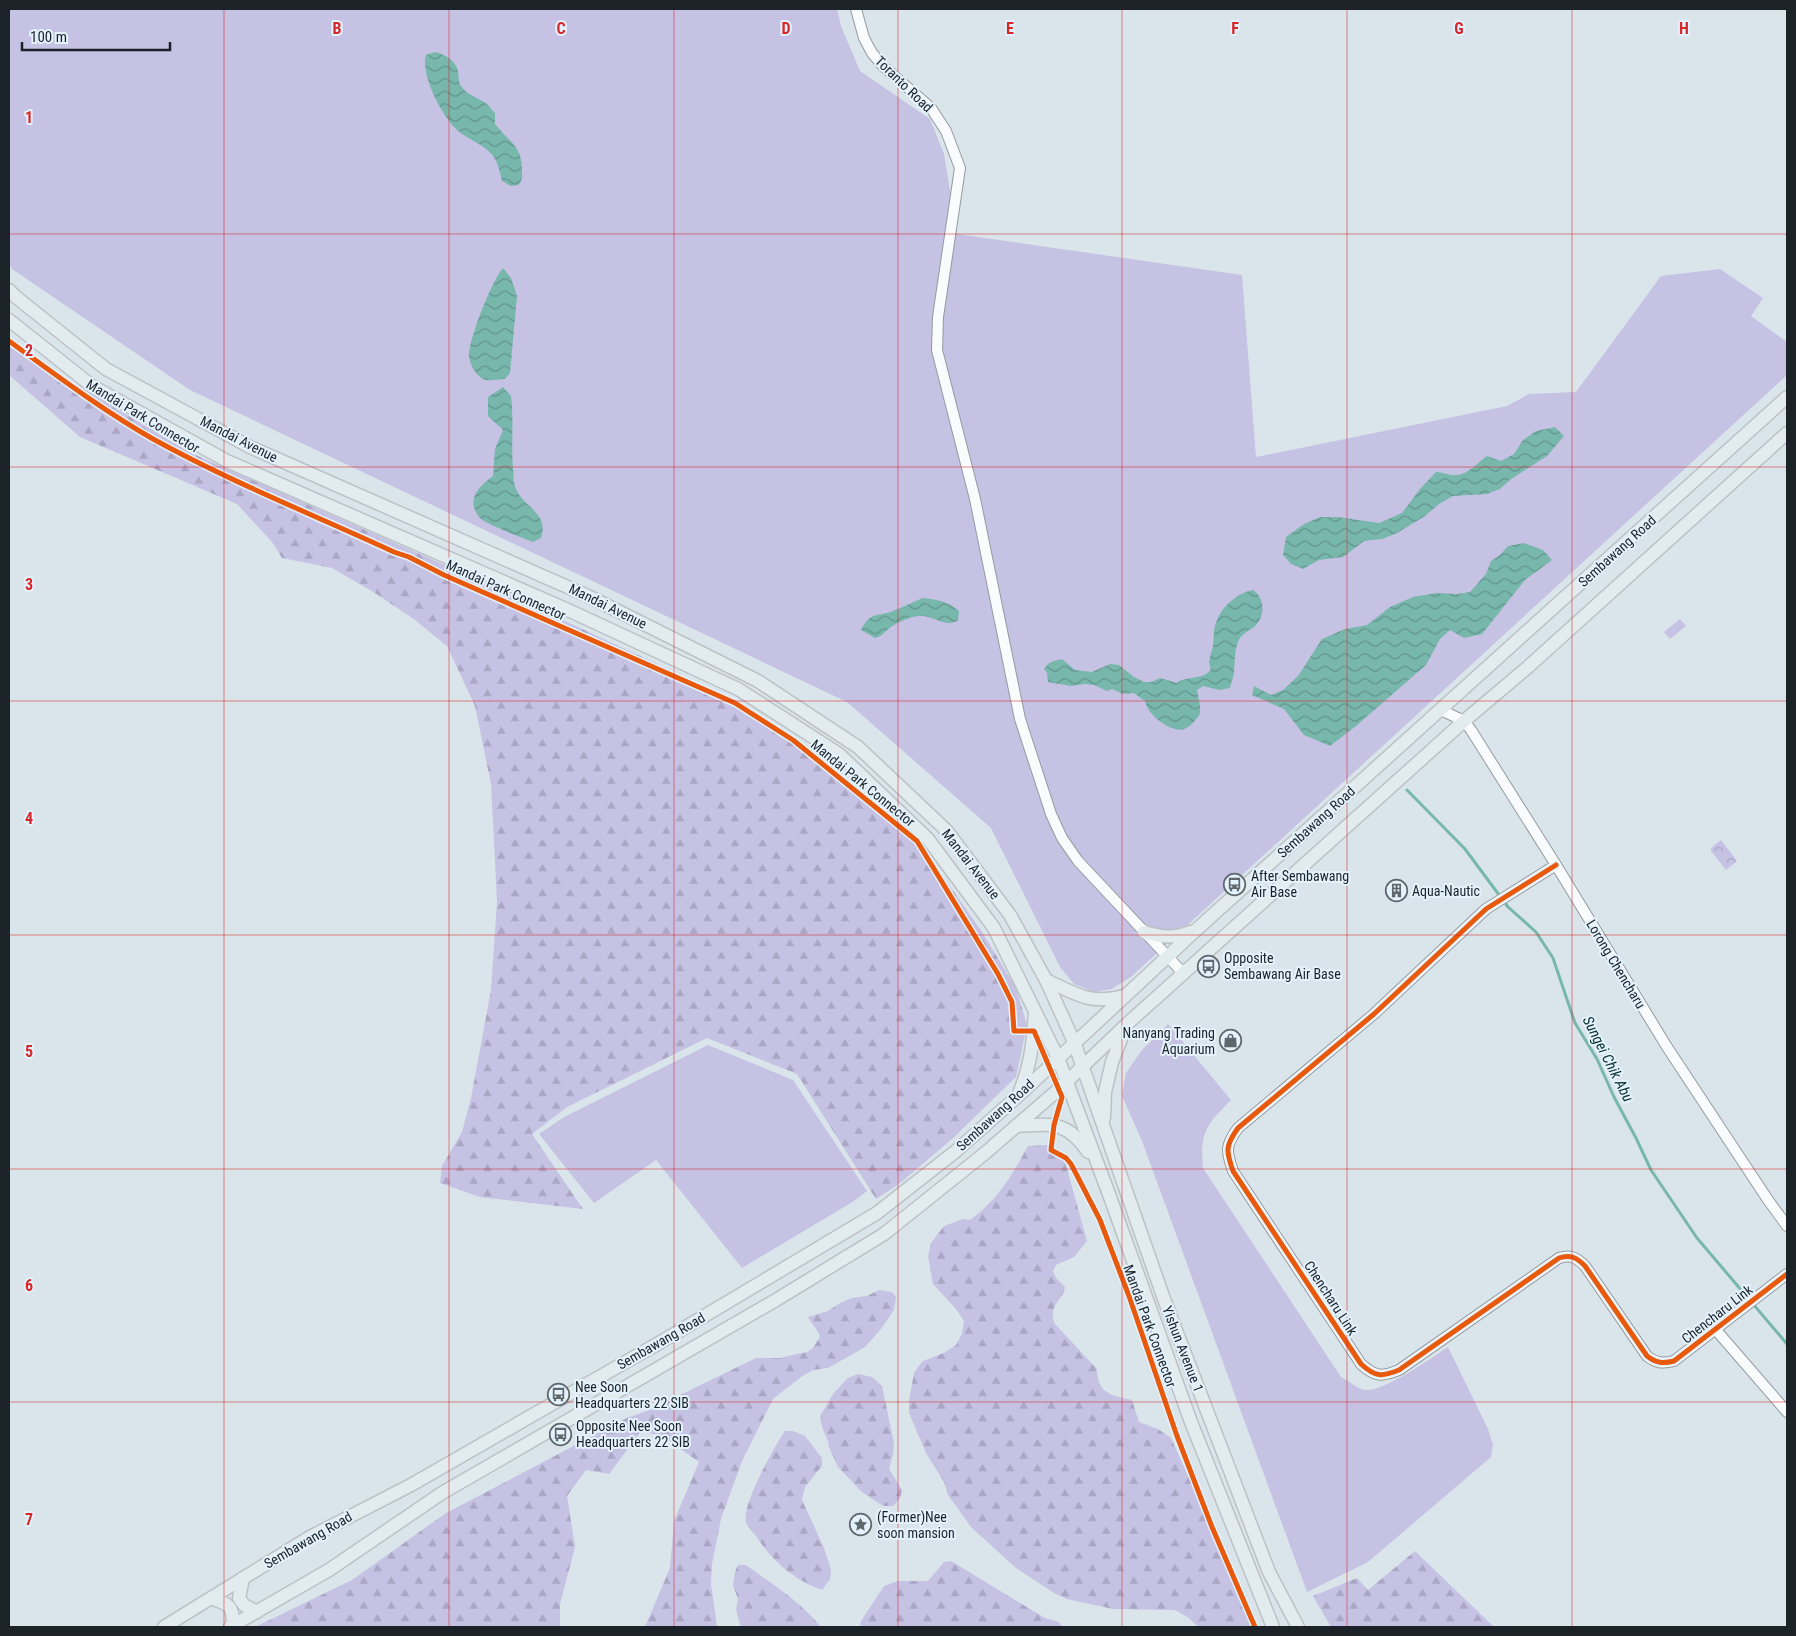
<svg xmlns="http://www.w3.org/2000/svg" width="1796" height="1636" viewBox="0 0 1796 1636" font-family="'Roboto Condensed',sans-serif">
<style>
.grass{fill:#c6c2e4}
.forest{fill:url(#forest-firs)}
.park{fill:url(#park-crowns)}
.water{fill:url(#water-waves)}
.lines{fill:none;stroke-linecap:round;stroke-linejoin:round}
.stream{stroke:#78b7ac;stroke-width:3}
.minor-casing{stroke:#929ba0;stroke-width:12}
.major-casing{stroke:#bcc1c5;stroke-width:15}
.minor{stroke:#f9fbfc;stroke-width:10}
.major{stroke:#e2ecee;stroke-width:12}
.cycleway-casing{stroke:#e3f2fd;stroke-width:8}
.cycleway{stroke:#e8590c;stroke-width:5}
.grid{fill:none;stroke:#d62828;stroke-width:1;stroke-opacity:0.55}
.labels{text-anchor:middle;stroke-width:4;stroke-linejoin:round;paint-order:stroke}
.street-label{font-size:14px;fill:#1c2328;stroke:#e3f2fd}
.poi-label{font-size:14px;fill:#1c2328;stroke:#e3f2fd;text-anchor:start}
.water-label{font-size:15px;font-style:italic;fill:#073129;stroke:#e3f2fd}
.grid-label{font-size:16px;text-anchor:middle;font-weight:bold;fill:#d62828;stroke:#e3f2fd;stroke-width:4;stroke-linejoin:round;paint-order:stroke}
</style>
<defs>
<pattern id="forest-firs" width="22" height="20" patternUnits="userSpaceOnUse" patternTransform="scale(1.25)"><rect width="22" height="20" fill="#c6c2e4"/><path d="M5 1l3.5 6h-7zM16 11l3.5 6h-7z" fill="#aaa6c4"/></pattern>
<pattern id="park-crowns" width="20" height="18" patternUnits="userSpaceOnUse" patternTransform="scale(1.25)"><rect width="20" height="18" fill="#c6c2e4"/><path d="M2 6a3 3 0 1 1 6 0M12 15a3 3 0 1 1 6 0" fill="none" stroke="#aaa6c4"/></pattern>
<pattern id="water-waves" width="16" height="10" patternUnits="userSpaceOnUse" patternTransform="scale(1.25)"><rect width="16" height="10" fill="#78b7ac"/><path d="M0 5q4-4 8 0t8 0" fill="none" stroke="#62948c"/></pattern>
</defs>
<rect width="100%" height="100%" fill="#dae5eb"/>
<g class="grass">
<path d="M9,9H837L841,26L860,71L930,119L944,154L957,234L1242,275L1256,457L1507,406L1529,394L1576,392L1661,276L1720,269L1763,298L1751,316L1787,342V375L1132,976L1112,989L1094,992L1074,984L1060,967L991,828L847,702L190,390L12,269L9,264Z"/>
<path d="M1680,619L1686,626L1670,639L1664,632Z"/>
<path d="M1168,1024L1231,1100C1206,1125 1200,1132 1203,1168L1341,1377C1349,1381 1356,1388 1365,1390C1384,1392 1431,1358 1448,1347L1488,1429L1493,1445L1491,1457L1368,1562L1307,1592L1142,1141L1122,1096L1126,1073L1142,1050Z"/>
<path d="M708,1045L793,1080L867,1191L854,1201L742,1268L656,1160L594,1203L539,1134L564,1117Z"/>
</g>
<g class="forest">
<path d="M9,337L46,367L191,453L447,566L737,701L793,736L865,794L905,833L940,872L982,932L1016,988L1027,1025L1016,1077L952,1139L899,1184L876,1199L797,1074L707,1038L567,1107L532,1134L583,1209L480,1197L440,1183L442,1166L462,1132L471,1098L491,990L497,901L491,784L475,706L447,646L415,620L375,593L332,568L282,558L272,542L237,504L80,437L9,375Z"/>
<path d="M1049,1145L1064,1158L1087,1241L1074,1257L1056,1265L1053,1271L1056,1278L1065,1287C1063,1302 1047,1304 1055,1324L1096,1368C1098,1374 1097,1379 1100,1384C1104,1395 1122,1398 1132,1400L1139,1422L1158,1429L1171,1438L1230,1569L1258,1627H1198L1189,1618L1175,1610L1113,1609L1067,1599L1054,1593L1016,1568L971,1527L948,1495L944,1482L926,1453L909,1413V1400L914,1373L918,1367L923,1361L944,1353L956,1345L962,1334L964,1321L956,1309L933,1284L928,1256L931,1243L944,1226L963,1219L970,1220C998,1200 1012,1175 1028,1146Z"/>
<path d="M879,1290L892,1292L896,1297L894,1310L881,1329L865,1347L828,1368L813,1370L801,1377L773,1399L742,1461L721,1519L712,1564L711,1584L717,1627H645L670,1568L674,1521L699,1462L662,1436L641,1431L609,1474L586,1470L567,1496L575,1547L560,1604V1627H255L352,1580L446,1513L627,1418L655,1408L667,1400L674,1398L756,1358H779L807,1352L813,1348L820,1337C818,1329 812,1325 808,1317L828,1311L840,1303L852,1298L867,1296Z"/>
<path d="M858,1374L872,1377L882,1386L894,1443L893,1454L889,1469L902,1490L900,1498L893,1506H883L862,1492L838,1467L829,1447L828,1441L822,1427L820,1416L833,1394L848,1378Z"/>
<path d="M785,1431H793L805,1436L822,1458V1466L805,1487L802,1500L824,1548L831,1570L830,1579L822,1590C791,1578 773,1561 755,1535C752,1531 747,1526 746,1522C741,1506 775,1445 785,1431Z"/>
<path d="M1415,1551L1494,1627H1331L1313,1596L1357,1578L1368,1590Z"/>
<path d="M951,1561L1045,1618L1059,1622L1062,1627H860L861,1621L884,1586L898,1581H928L944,1562Z"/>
<path d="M738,1565H746C772,1584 800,1601 821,1627H741L736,1610L738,1599L733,1585L735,1572Z"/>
</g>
<path class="park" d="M1721,840L1737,861L1726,870L1711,851V848Z"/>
<g class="water">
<path d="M435,52C445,54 456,61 458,71C459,77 458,81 461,86C467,95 476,97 484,102C488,104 491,109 495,113V124C509,142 522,145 522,170C522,177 523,180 518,185L511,186L502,181C500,173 498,162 493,156C484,144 469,140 458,131C443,118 420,75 426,55Z"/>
<path d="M503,268L511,278L517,296L510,373L505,379C500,379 491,381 486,380C477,378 469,364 469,355C469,339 492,280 503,268Z"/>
<path d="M503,387L511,396C514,420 511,445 513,470C514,475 513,481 515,486C521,507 550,512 541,538L533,542C523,538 485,524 480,518C465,500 478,487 493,476L495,449L503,430L488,416V397Z"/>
<path d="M1555,427L1564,436L1547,456L1511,479L1500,489L1487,494L1453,496L1439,504L1425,516L1397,533L1382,539L1364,541L1343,557L1319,560L1303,569L1291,564L1283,555L1286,537L1304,524L1320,517H1338L1379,523L1402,513L1419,490L1436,472C1443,472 1450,476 1456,475C1468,475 1478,462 1487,456L1501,461L1514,454L1523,440L1536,431Z"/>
<path d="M1524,543L1543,550L1552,560L1525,580L1482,634L1464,638L1450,630L1440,639L1426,665L1356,726L1330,746L1304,735L1284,709L1252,695L1254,686L1271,695L1283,690L1298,676L1322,639L1345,629L1367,625L1390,607L1413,597L1436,593L1457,594L1470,592L1486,574L1491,561L1500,555L1508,546Z"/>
<path d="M1253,590C1265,598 1266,617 1254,627C1247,632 1241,634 1238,642C1234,653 1235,662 1234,673C1233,678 1231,683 1230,688L1219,690L1203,686L1197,690C1198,697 1201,706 1200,713C1199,717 1195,720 1193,723C1188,728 1182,731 1175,729C1163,726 1147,713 1145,701L1134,693L1123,694L1112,689L1107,691L1094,685L1085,684L1071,686L1048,682L1047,673L1044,669C1050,661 1053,661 1062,659L1075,670L1092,672L1110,664L1119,665L1134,677L1144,682H1151L1160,678L1177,683C1187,675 1203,681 1211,669C1207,662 1211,655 1213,646C1214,639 1213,630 1216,623C1221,607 1237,593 1253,590Z"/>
<path d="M923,598C936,599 949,602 959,611L958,620C947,629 933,615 920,616C912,616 901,621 894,625C887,628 883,637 875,638L861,630C870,611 878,617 893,611C904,607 912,602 923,598Z"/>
</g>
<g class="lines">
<path class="stream" d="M1407,790L1465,849L1508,907L1536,932L1553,958L1575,1023L1597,1059L1614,1097L1636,1138L1651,1170L1697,1238L1787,1344"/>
<defs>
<g id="minor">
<path d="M856,9L864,38L872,53L883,66L931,108L946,131L960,168L938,317L937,350L975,499L1020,719L1051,814L1062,838L1078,861L1184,974"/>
<path d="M1441,710L1464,721L1471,730L1556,865L1667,1047L1768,1200L1787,1226"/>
<path d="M1556,865L1486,909L1374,1014L1238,1128C1225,1146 1226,1151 1233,1171L1361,1364C1375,1377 1382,1377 1399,1370L1559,1258C1571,1254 1577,1258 1585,1266L1647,1356C1656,1363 1663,1364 1674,1361L1787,1274"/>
<path d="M1716,1330L1787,1412"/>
</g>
<g id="major">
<path d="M9,290L16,297L106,369L250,447L588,596L758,681L858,747L947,831L1010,915L1046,980L1074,1042L1164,1299L1269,1572L1298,1627"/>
<path d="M9,320L92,386L227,461L568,610L738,689L839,754L928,839L994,928L1058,1058L1110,1197L1191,1422L1273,1627"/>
<path d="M1144,932C1161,937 1173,939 1190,932"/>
<path d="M1046,980C1076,994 1090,1005 1124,996"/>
<path d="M1020,1091C1031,1064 1033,1041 1035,1012"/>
<path d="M1104,1118L1105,1092L1112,1062L1126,1026"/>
<path d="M1016,1126C1050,1124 1067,1120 1088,1152"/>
<path d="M243,1578L239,1598L244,1605L257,1612"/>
<path d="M211,1598C230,1605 233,1605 233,1626"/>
<path d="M164,1627L310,1537L411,1485L545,1408L659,1343L877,1213L956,1151L1019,1095L1196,930L1787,397"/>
<path d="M230,1627L329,1570L442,1493L776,1300L884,1234L984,1154L1059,1089L1127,1024L1464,721L1528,667L1787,433"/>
</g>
</defs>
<use href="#minor" class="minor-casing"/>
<use href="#major" class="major-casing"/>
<use href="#minor" class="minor"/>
<use href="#major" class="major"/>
<defs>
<g id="cycleway">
<path d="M9,341C56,375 102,410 153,439C231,482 314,515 394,552L409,557L444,575L735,703L793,740L917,841L998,974L1012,1002L1014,1031H1034L1062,1097L1054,1125L1051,1150L1066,1158L1071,1164L1100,1220L1129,1296L1177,1436L1212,1527L1255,1627"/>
<path d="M1556,865L1486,909L1374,1014L1238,1128C1225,1146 1226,1151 1233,1171L1361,1364C1375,1377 1382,1377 1399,1370L1559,1258C1571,1254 1577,1258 1585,1266L1647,1356C1656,1363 1663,1364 1674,1361L1787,1274"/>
</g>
</defs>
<use href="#cycleway" class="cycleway-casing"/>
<use href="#cycleway" class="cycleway"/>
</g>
<path class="grid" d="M224,9V1627M449,9V1627M674,9V1627M898,9V1627M1122,9V1627M1347,9V1627M1572,9V1627M9,234H1787M9,467H1787M9,701H1787M9,935H1787M9,1169H1787M9,1402H1787"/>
<defs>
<symbol id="bus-ring" viewBox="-11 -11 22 22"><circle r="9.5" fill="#e3f2fd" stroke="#5e676c" stroke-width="1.5"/><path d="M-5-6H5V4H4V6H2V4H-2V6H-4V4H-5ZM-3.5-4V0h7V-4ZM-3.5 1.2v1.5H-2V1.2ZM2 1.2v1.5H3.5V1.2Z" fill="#5e676c"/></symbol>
<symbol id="building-ring" viewBox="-11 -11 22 22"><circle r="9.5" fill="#e3f2fd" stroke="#5e676c" stroke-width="1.5"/><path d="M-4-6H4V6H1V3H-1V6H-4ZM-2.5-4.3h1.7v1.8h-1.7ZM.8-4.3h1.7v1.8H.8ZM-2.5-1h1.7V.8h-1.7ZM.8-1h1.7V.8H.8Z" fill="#5e676c"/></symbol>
<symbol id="shop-ring" viewBox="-11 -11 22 22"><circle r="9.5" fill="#e3f2fd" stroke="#5e676c" stroke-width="1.5"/><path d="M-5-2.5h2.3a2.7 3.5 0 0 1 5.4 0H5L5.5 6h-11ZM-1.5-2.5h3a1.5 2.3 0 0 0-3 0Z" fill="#5e676c"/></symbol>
<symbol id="sight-ring" viewBox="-11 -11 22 22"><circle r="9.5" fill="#e3f2fd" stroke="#5e676c" stroke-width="1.5"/><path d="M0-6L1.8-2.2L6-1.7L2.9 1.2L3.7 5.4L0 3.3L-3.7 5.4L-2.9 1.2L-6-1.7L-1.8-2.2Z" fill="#5e676c"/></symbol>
</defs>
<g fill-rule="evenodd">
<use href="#bus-ring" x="1222" y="872" width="25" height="25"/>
<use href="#building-ring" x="1384" y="878" width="25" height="25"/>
<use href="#bus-ring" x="1196" y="954" width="25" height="25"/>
<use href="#shop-ring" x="1218" y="1028" width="25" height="25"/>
<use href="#bus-ring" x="546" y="1382" width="25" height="25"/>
<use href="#bus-ring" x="548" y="1422" width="25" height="25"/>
<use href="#sight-ring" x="848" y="1512" width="25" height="25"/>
</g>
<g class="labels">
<g class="street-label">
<text transform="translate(904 84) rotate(44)" y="5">Toranto Road</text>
<text transform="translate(143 416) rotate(31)" y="5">Mandai Park Connector</text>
<text transform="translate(239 439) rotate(27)" y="5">Mandai Avenue</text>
<text transform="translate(1617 551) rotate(-42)" y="5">Sembawang Road</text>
<text transform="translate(506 590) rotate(24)" y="5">Mandai Park Connector</text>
<text transform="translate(608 606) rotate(26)" y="5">Mandai Avenue</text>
<text transform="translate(863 783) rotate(39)" y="5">Mandai Park Connector</text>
<text transform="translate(1316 822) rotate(-42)" y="5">Sembawang Road</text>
<text transform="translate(971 864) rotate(52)" y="5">Mandai Avenue</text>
<text transform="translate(1616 964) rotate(59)" y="5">Lorong Chencharu</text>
<text transform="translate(995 1115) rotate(-42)" y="5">Sembawang Road</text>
<text transform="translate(1331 1298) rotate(57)" y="5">Chencharu Link</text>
<text transform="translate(1717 1314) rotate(-38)" y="5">Chencharu Link</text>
<text transform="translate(1150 1326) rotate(70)" y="5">Mandai Park Connector</text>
<text transform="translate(661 1341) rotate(-30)" y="5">Sembawang Road</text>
<text transform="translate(1183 1349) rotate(69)" y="5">Yishun Avenue 1</text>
<text transform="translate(308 1540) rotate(-30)" y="5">Sembawang Road</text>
</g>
<g class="poi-label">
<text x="1251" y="881">After Sembawang<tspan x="1251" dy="16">Air Base</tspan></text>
<text x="1412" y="896">Aqua-Nautic</text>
<text x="1224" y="963">Opposite<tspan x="1224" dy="16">Sembawang Air Base</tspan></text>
<text x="1215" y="1038" text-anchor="end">Nanyang Trading<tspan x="1215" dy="16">Aquarium</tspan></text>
<text x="575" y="1392">Nee Soon<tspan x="575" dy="16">Headquarters 22 SIB</tspan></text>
<text x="576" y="1431">Opposite Nee Soon<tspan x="576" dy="16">Headquarters 22 SIB</tspan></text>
<text x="877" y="1522">(Former)Nee<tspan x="877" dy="16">soon mansion</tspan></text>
</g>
<g class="water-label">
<text transform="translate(1608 1059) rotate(63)" y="5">Sungei Chik Abu</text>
</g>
</g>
<g class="grid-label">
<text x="337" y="34">B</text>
<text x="561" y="34">C</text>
<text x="786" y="34">D</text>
<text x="1010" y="34">E</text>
<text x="1235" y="34">F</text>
<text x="1459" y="34">G</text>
<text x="1684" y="34">H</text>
<text x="29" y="123">1</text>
<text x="29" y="356">2</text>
<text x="29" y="590">3</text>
<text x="29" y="824">4</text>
<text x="29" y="1057">5</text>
<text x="29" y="1291">6</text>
<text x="29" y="1525">7</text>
</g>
<rect width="1796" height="1636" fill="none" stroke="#1c2328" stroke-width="20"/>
<path d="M22 42v8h148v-8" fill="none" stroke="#1c2328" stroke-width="2.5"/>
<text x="30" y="42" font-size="15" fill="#1c2328" stroke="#e3f2fd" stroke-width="4" paint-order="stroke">100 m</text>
</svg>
